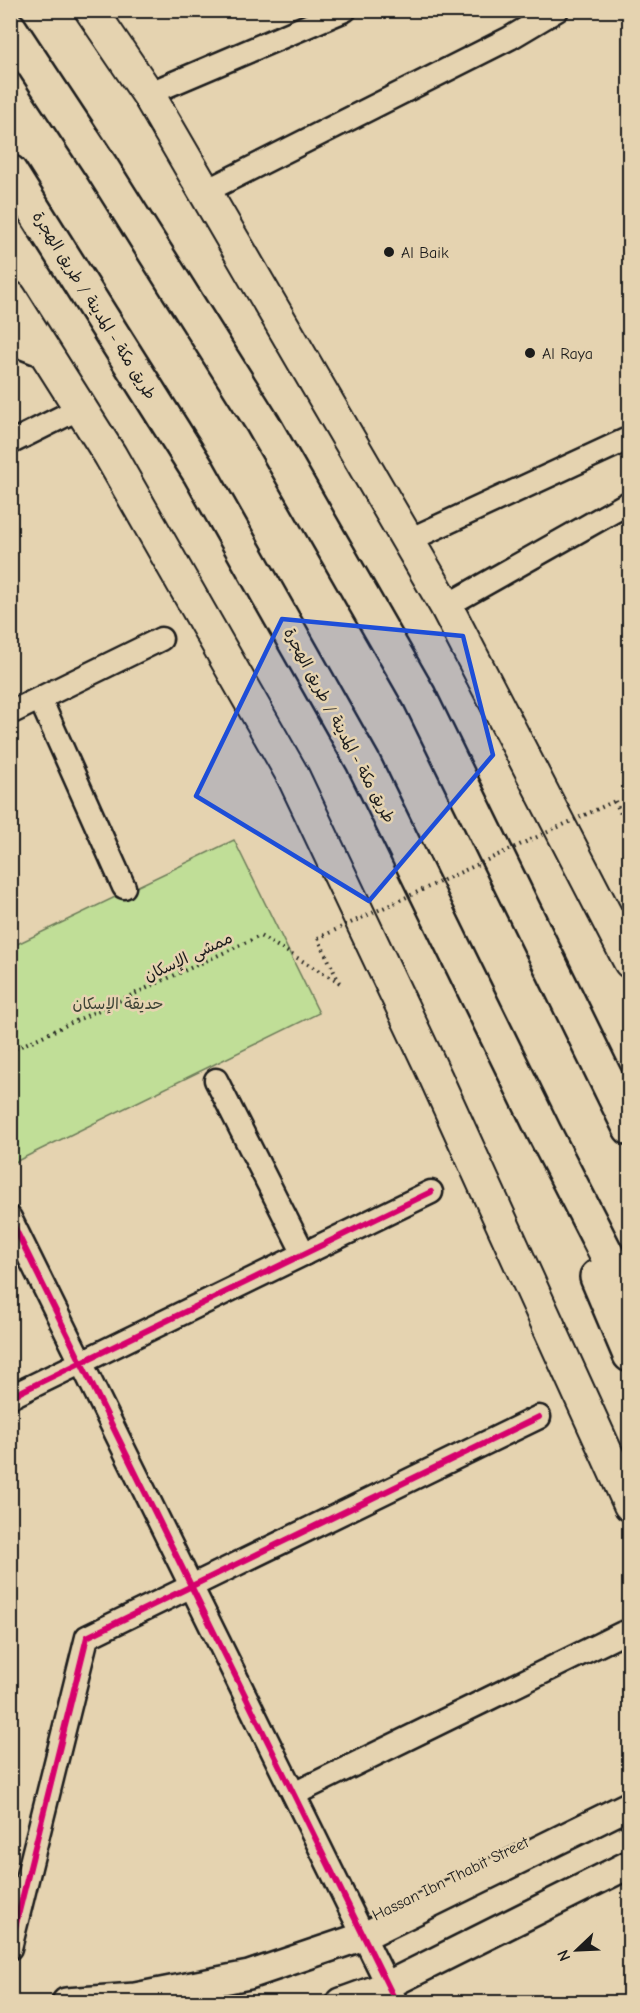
<svg xmlns="http://www.w3.org/2000/svg" width="640" height="2013" viewBox="0 0 640 2013" font-family="'Comic Neue','Playpen Sans Arabic',sans-serif">
<style>
.green{fill:#c0de97;stroke:#6e7d5a;stroke-width:1.5}
.lines{fill:none;stroke-linecap:round;stroke-linejoin:round}
.minor-casing{stroke:#1c1c1c;stroke-width:27}
.tertiary-casing{stroke:#1c1c1c;stroke-width:32}
.secondary-casing{stroke:#1c1c1c;stroke-width:36}
.motorway-casing{stroke:#1c1c1c;stroke-width:38}
.path{stroke:#1c1c1c;stroke-width:4;stroke-dasharray:1.5 4.5;stroke-linecap:butt}
.minor{stroke:#e5d3b0;stroke-width:22}
.tertiary{stroke:#e5d3b0;stroke-width:27}
.secondary{stroke:#e5d3b0;stroke-width:32}
.motorway{stroke:#e5d3b0;stroke-width:33}
.path-bridge{stroke:#1c1c1c;stroke-width:4;stroke-dasharray:1.5 4.5;stroke-linecap:butt}
.cycleway-casing{stroke:#e5d3b0;stroke-width:10}
.cycleway{stroke:#d6006c;stroke-width:6}
.marked{fill:#1d4ed8;fill-opacity:0.2;stroke:#1d4ed8;stroke-width:4.5;stroke-linejoin:round}
.poi-dot{fill:#1c1c1c;stroke:#e5d3b0;stroke-width:2}
.labels{text-anchor:middle;stroke-width:5;stroke-linejoin:round;paint-order:stroke}
.poi-label{font-size:16px;fill:#1c1c1c;stroke:#e5d3b0;text-anchor:start}
.street-label{font-size:16px;fill:#1c1c1c;stroke:#e5d3b0}
.park-label{font-size:16px;fill:#3d4335;stroke:#e5d3b0}
</style>
<rect width="100%" height="100%" fill="#e5d3b0"/>
<filter id="ink" filterUnits="userSpaceOnUse"><feTurbulence type="fractalNoise" baseFrequency=".0167" numOctaves="2"/><feDisplacementMap in="SourceGraphic" scale="12" xChannelSelector="R" yChannelSelector="G"/><feConvolveMatrix kernelMatrix="1 2 1 2 8 2 1 2 1" color-interpolation-filters="sRGB"/></filter>
<g filter="url(#ink)">
<path class="green" d="M234,840L319,1013L11,1164V947Z"/>
<g class="lines">
<defs>
<g id="minor">
<path d="M148,94L345,10"/>
<path d="M206,191L510,38L557,10"/>
<path d="M10,443L80,408"/>
<path d="M407,541L630,438"/>
<path d="M446,606L630,502"/>
<path d="M40,699L124,887"/>
<path d="M10,713L161,639"/>
<path d="M216,1080L304,1254"/>
<path d="M10,1218L396,2002"/>
<path d="M10,1397L431,1192"/>
<path d="M294,1794L623,1633"/>
<path d="M10,1948L87,1637L539,1417"/>
</g>
<g id="tertiary">
<path d="M10,340L46,354"/>
<path d="M66,2002L135,1997L249,1975L364,1936L630,1805"/>
<path d="M341,2002L388,1985L630,1864"/>
</g>
<g id="secondary">
<path d="M91,10L148,94L446,606L630,962"/>
<path d="M10,297L110,455L293,776L436,1078L630,1505"/>
</g>
<g id="motorway">
<path d="M10,29L100,165L263,424L419,696L630,1128"/>
<path d="M10,172L199,472L363,762L544,1132L630,1300"/>
<path d="M597,1277L630,1355"/>
</g>
</defs>
<use href="#minor" class="minor-casing"/>
<use href="#tertiary" class="tertiary-casing"/>
<use href="#secondary" class="secondary-casing"/>
<use href="#motorway" class="motorway-casing"/>
<g class="path">
<path d="M615,801L630,834"/>
<path d="M318,938L339,982"/>
<path d="M10,1051L260,936L340,983"/>
</g>
<use href="#minor" class="minor"/>
<use href="#tertiary" class="tertiary"/>
<use href="#secondary" class="secondary"/>
<use href="#motorway" class="motorway"/>
<path class="path-bridge" d="M318,938L615,801"/>
<defs>
<g id="cycleway">
<path d="M10,1218L396,2002"/>
<path d="M10,1397L431,1192"/>
<path d="M10,1948L87,1637L539,1417"/>
</g>
</defs>
<use href="#cycleway" class="cycleway-casing"/>
<use href="#cycleway" class="cycleway"/>
</g>
</g>
<path class="marked" d="M282,619L463,636L493,755L369,901L196,796Z"/>
<g class="poi-dot">
<circle cx="389" cy="252" r="6"/>
<circle cx="530" cy="353" r="6"/>
</g>
<g class="labels">
<g class="poi-label">
<text x="401" y="258">Al Baik</text>
<text x="542" y="359">Al Raya</text>
</g>
<g class="street-label">
<text transform="translate(95 305) rotate(58)" y="6">طريق مكة - المدينة / طريق الهجرة</text>
<text transform="translate(340 725) rotate(62)" y="6">طريق مكة - المدينة / طريق الهجرة</text>
<text transform="translate(188 956) rotate(-25)" y="6">ممشى الإسكان</text>
<text transform="translate(450 1878) rotate(-26)" y="6">Hassan Ibn Thabit Street</text>
</g>
<g class="park-label">
<text x="118" y="1009">حديقة الإسكان</text>
</g>
</g>
<rect width="640" height="2013" fill="none" stroke="#e5d3b0" stroke-width="36"/>
<rect x="18" y="18" width="604" height="1977" fill="none" stroke="#1c1c1c" stroke-width="2" filter="url(#ink)"/>
<g transform="translate(577 1950) rotate(247)" stroke="#e5d3b0" stroke-width="4.5" paint-order="stroke">
<path d="M0-4.5L10 22L0 15L-10 22Z" fill="#1c1c1c"/>
<text y="-9" font-size="16" font-weight="bold" text-anchor="middle" fill="#1c1c1c">N</text>
</g>
</svg>
